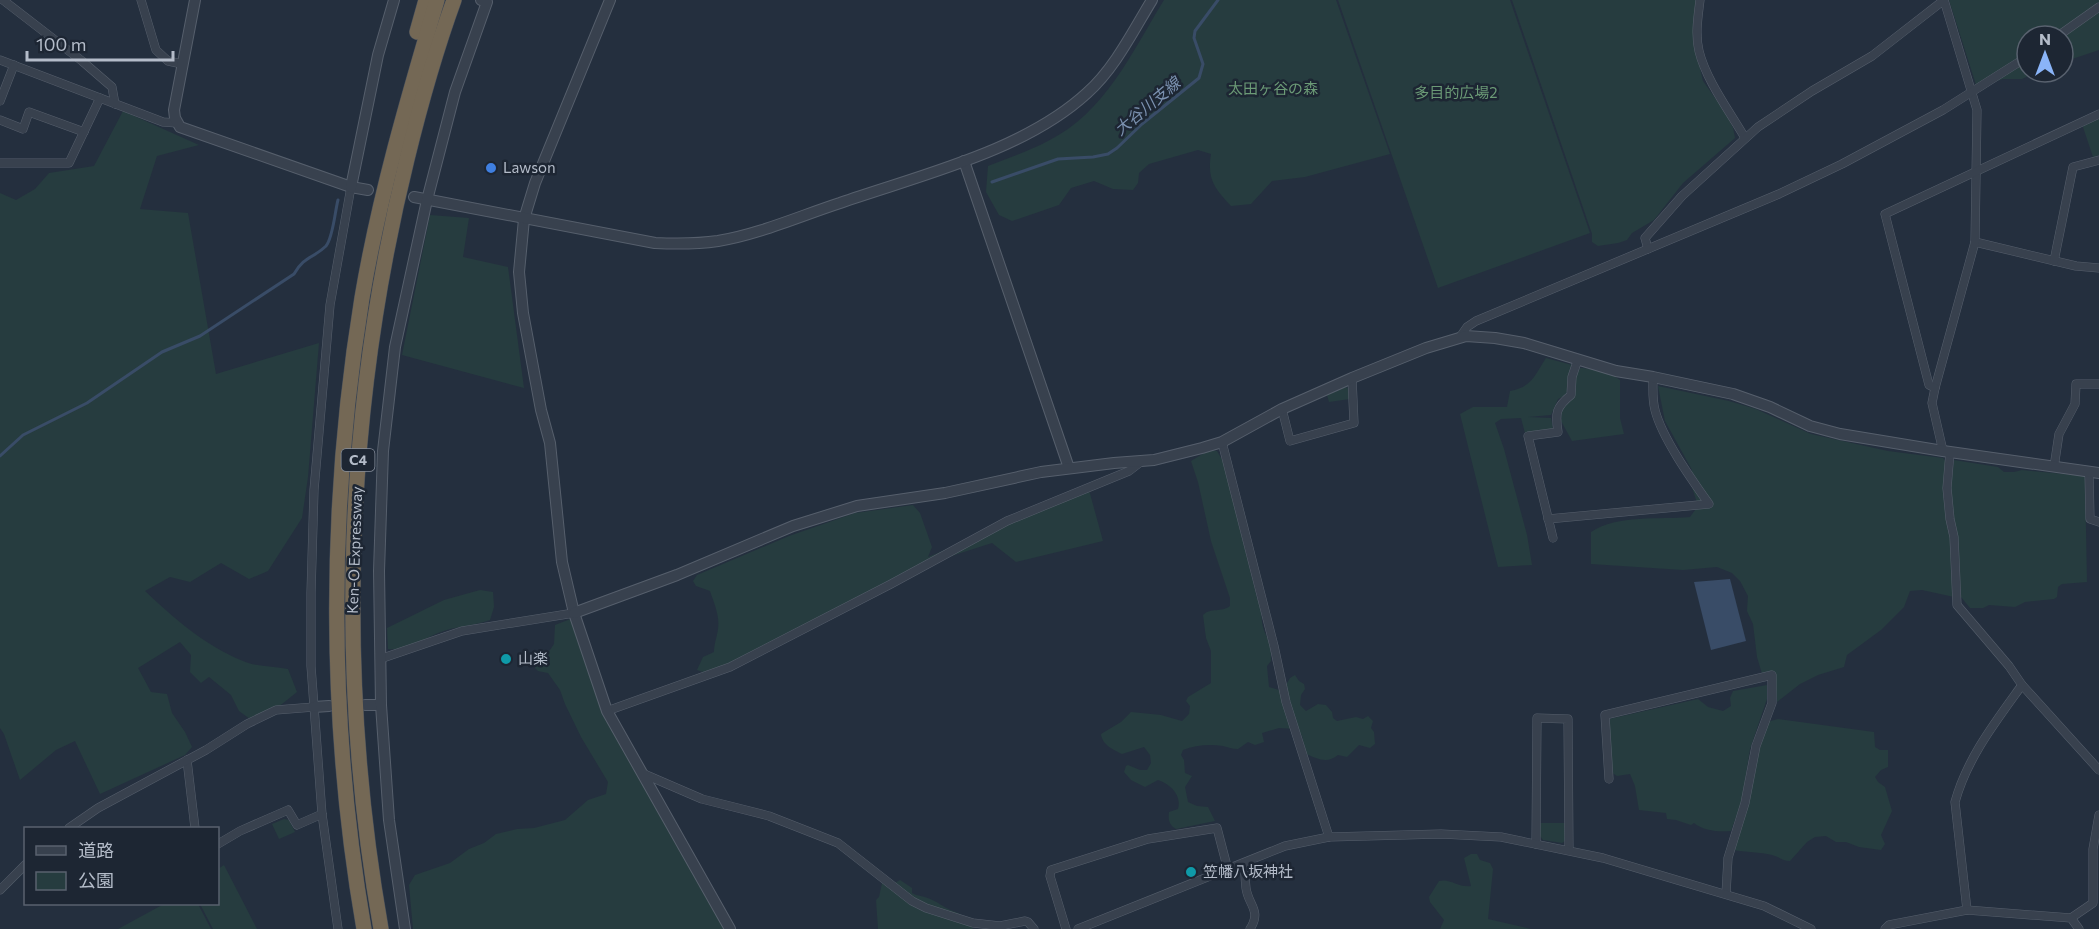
<svg xmlns="http://www.w3.org/2000/svg" width="2099" height="929" viewBox="0 0 2099 929" font-family="Commissioner,'Noto Sans JP',sans-serif">
<style>
.green{fill:#263c3f}
.water{fill:#394c67}
.lines{fill:none;stroke-linecap:round;stroke-linejoin:round}
.stream{stroke:#394c67;stroke-width:3}
.minor-casing{stroke:#565f6c;stroke-width:9}
.tertiary-casing{stroke:#565f6c;stroke-width:12}
.motorway-casing{stroke:#434c59;stroke-width:16}
.minor{stroke:#38414e;stroke-width:8}
.tertiary{stroke:#38414e;stroke-width:10}
.motorway{stroke:#746855;stroke-width:15}
.shop-dot{fill:#3f7fe0;stroke:#1d2633;stroke-width:2}
.culture-dot{fill:#0f9aa8;stroke:#1d2633;stroke-width:2}
.labels{text-anchor:middle;stroke-width:5;stroke-linejoin:round;paint-order:stroke}
.shield{fill:#1d2633;stroke:#878f9c;stroke-width:1.5}
.shield-label{font-size:14px;font-weight:bold;fill:#b4bcc9}
.park-label{font-size:15px;fill:#6b9a76;stroke:#1d2633}
.poi-label{font-size:15px;fill:#b4bcc9;stroke:#1d2633;text-anchor:start}
.street-label{font-size:15px;fill:#b4bcc9;stroke:#1d2633}
.water-label{font-size:16px;font-style:italic;fill:#7c92b1;stroke:#1d2633}
</style>
<rect width="100%" height="100%" fill="#242f3e"/>
<g class="green">
<path d="M1164,0H1336L1390,154L1305,177L1272,181L1251,204L1231,206C1214,188 1207,179 1211,154L1198,150L1149,164L1139,173L1138,183L1133,190L1113,189L1094,181L1071,188L1059,205L1012,221L999,215L986,192L988,166C1008,158 1029,151 1048,141C1105,113 1132,52 1164,0Z"/>
<path d="M1338,0H1510L1590,233L1438,288Z"/>
<path d="M1512,0H1696L1695,47L1703,81L1725,112L1733,128L1735,138L1683,183L1654,220L1632,233L1627,240L1618,243L1598,246L1592,242V234Z"/>
<path d="M1949,0H2099V50L2063,62V36H2027V72H2037L2022,79H2003L1977,88Z"/>
<path d="M123,111L199,145L157,156L140,209L188,213L216,374L319,343L308,477L302,518L268,571L249,579L221,563L190,582L170,577L145,591C175,619 204,645 243,661C256,667 274,666 288,669L297,692L272,712L250,719L239,711L231,695L209,677L201,683L190,672L191,655L180,642L138,668L151,692L167,694L172,713L185,732L192,747L185,755L100,794L75,741L56,750L20,780L4,734L0,728V193L16,200L35,189L49,173L94,166Z"/>
<path d="M2099,117V155L2093,157L2082,124Z"/>
<path d="M430,215L469,218L463,257L508,267L524,388L402,355Z"/>
<path d="M1546,358L1572,365L1568,390L1564,396L1558,399L1551,415L1528,417L1551,418L1553,429L1525,433L1521,418L1501,419L1495,423L1504,449L1527,535L1532,565L1498,567L1460,414L1473,407H1507L1510,391C1532,387 1535,375 1546,358Z"/>
<path d="M1580,368C1590,368 1613,374 1620,380V418L1624,434L1572,441L1561,421L1562,409L1574,397L1576,375Z"/>
<path d="M1658,386L1729,401L1756,409L1811,434L1888,451L1943,458L1947,463L1944,488L1945,508L1952,546L1954,597L1922,590L1910,591L1904,607L1881,630L1847,655L1844,667L1818,675L1800,684L1777,702L1775,678L1763,677L1757,657L1753,624L1747,611L1748,596L1740,581L1732,573L1717,567L1683,570L1591,564V532C1618,514 1659,520 1690,517L1698,506L1691,484L1692,470L1665,421Z"/>
<path d="M1345,387L1350,389V399L1329,402L1327,395Z"/>
<path d="M1209,450L1217,451L1224,463L1257,598C1264,607 1260,617 1263,627C1264,632 1267,636 1269,641C1271,647 1271,655 1271,661L1267,666L1269,687L1279,690L1286,685L1290,678L1295,675L1299,681L1304,684L1305,689L1301,695L1300,705L1306,711L1318,704L1326,705L1332,712L1333,718L1337,721L1356,717L1363,719L1368,716L1373,721L1371,728L1374,732L1375,744L1370,748L1359,745L1347,757L1338,755C1327,764 1318,759 1306,754L1302,736L1297,729L1279,728L1262,733L1264,742L1255,745L1248,742L1238,749C1232,749 1228,747 1223,746C1210,744 1195,745 1183,750L1181,755L1184,760L1185,773L1192,776L1185,787L1188,802L1197,806L1208,807L1215,821L1176,829C1169,825 1168,820 1169,812L1178,809C1182,795 1170,784 1158,780L1145,787L1131,780L1124,772L1126,766L1128,765L1140,770H1147L1151,763L1150,755L1144,747L1122,754C1114,750 1102,745 1101,734L1121,722L1131,712L1161,715L1182,721L1189,714L1190,706L1186,701L1188,697L1211,683V651L1206,638L1203,615C1211,607 1221,613 1230,606V598L1211,541L1198,482L1191,461Z"/>
<path d="M1954,460L1998,467L2004,472H2014L2022,470L2085,476L2087,582L2062,584L2058,587L2057,597L2054,599L2025,602L2015,607L1989,605L1983,608H1970L1961,597L1958,541L1952,514L1951,487Z"/>
<path d="M1089,490L1103,541L1016,562L992,543L911,569L729,663L706,673L697,670L703,657L714,652C714,644 717,637 718,629C720,616 714,603 710,591L696,586L693,581L697,575L789,536L855,513L913,505L920,513L932,547L928,557Z"/>
<path d="M480,590L493,592L494,607L490,620C474,626 455,626 438,633C422,640 407,651 388,649L387,628L444,600Z"/>
<path d="M573,618L603,715L610,727L620,738L725,929H413L409,885L415,875L450,863L469,849L484,843L496,834L517,829L534,828L565,820L588,800L606,794L608,782L581,737L565,704L560,690L548,673L538,671L535,668V662L538,657L546,656L554,644L555,625Z"/>
<path d="M1767,685V699L1750,749L1742,800L1731,831C1718,832 1704,831 1694,823L1691,825L1676,820L1667,819L1666,813L1639,810L1635,786L1630,774L1617,776L1611,772L1609,719L1698,699L1708,707L1723,711L1731,706L1730,698L1733,691Z"/>
<path d="M1778,719L1874,732L1875,747L1880,750H1888V767L1881,770L1875,777L1878,782L1885,787L1892,811L1881,835L1885,844L1881,850L1859,847L1846,842H1836L1826,836L1815,837L1807,842L1790,861C1783,861 1780,857 1772,855C1760,852 1746,852 1733,850L1748,802L1758,754L1767,722Z"/>
<path d="M284,819L289,820L295,832L279,839L272,824Z"/>
<path d="M1540,823H1565V841L1562,843L1543,840L1540,836Z"/>
<path d="M1471,854H1477L1480,860L1490,863L1493,869L1488,919L1531,929H1440L1444,920L1430,902L1429,897L1439,881C1450,878 1459,888 1471,886L1464,858Z"/>
<path d="M224,865L257,929H213L200,904H218V869Z"/>
<path d="M889,879L895,883L900,880L912,888V893L916,895C927,897 934,900 943,906C955,914 967,912 973,929H878L876,900L879,897L882,883Z"/>
<path d="M164,904H198L211,929H118Z"/>
</g>
<path class="water" d="M1730,579L1746,641L1711,650L1694,582Z"/>
<g class="lines">
<g class="stream">
<path d="M992,182L1058,159L1093,157L1108,154L1117,148L1142,124L1199,78L1203,64L1194,38L1195,31L1218,0"/>
<path d="M0,456L23,435L87,403L162,352L200,336L294,274C304,256 314,258 326,246C333,238 335,211 338,200"/>
</g>
<defs>
<g id="minor">
<path d="M3,0L82,61L112,87L115,104"/>
<path d="M141,0L156,50L168,61L182,64"/>
<path d="M1700,0C1698,17 1695,34 1699,51C1706,80 1730,112 1745,138"/>
<path d="M2058,36L2099,7"/>
<path d="M0,60L163,122L177,123"/>
<path d="M0,101L14,65"/>
<path d="M0,120L23,129L29,112L84,132"/>
<path d="M0,163H69L100,98"/>
<path d="M1975,242L2076,266L2099,268"/>
<path d="M1648,249L1645,238L1682,196L1758,127L1812,91L1872,56L1944,0L1977,110L1975,242L1935,388"/>
<path d="M2054,261L2073,167L2099,160"/>
<path d="M1460,337L1467,327L1476,321L1779,194L1842,164L1943,110L2027,57"/>
<path d="M1282,409L1290,441L1354,423L1352,378"/>
<path d="M1222,442L1274,646L1286,702L1329,837"/>
<path d="M1943,451L1932,403L1935,388L1929,385L1885,214L2099,114"/>
<path d="M1950,452L1947,488L1950,519L1954,537L1957,605L2009,666L2022,685L2099,770"/>
<path d="M2054,467L2059,434L2075,404L2076,384H2099"/>
<path d="M2089,472L2090,519L2099,522"/>
<path d="M1548,519L1709,504C1692,480 1662,438 1655,410C1652,399 1653,388 1653,377"/>
<path d="M1553,538L1528,436L1558,432C1555,413 1556,407 1571,395L1572,377L1578,359"/>
<path d="M380,659L462,631L574,613"/>
<path d="M607,711L730,667L891,584L1007,521L1129,471L1142,461"/>
<path d="M187,760L195,828"/>
<path d="M644,774L702,799L769,816L838,843L912,901L926,908L973,923L1000,926L1025,921L1028,922L1034,929"/>
<path d="M1609,779L1605,715L1772,675V703L1756,746L1745,803L1728,858L1726,894"/>
<path d="M69,828L98,808L206,750L247,724L276,710L314,707"/>
<path d="M218,844L240,831L288,810L297,825L322,814"/>
<path d="M1536,844L1537,718L1568,719L1569,850"/>
<path d="M1244,863C1245,872 1245,879 1246,888C1248,905 1262,910 1250,929"/>
<path d="M0,890L26,864"/>
<path d="M1967,910L1955,802C1967,758 1996,721 2022,685"/>
<path d="M2071,918L2093,903V849L2099,815"/>
<path d="M338,929L322,814L311,666V593L314,490L330,305L351,187"/>
<path d="M1066,929L1050,876L1051,870L1148,839L1217,828L1228,870"/>
<path d="M1078,929L1285,846L1329,837L1441,834L1501,837L1603,858L1764,906L1811,929"/>
<path d="M1885,929L1889,925L1967,910L2071,918L2079,929"/>
</g>
<g id="tertiary">
<path d="M195,0L174,110L175,118L180,127L351,187L368,190"/>
<path d="M610,0L535,183L524,219L519,272L523,313L541,410L550,443L562,562L574,613L607,711L730,929"/>
<path d="M964,161L1069,468"/>
<path d="M351,187L378,55L394,0"/>
<path d="M414,197L655,243C676,244 697,244 718,241C760,234 800,216 840,203C920,175 1024,151 1087,93C1115,68 1133,31 1152,0"/>
<path d="M574,613L677,575L793,526L857,506L945,493L1041,472L1114,463L1154,460L1202,448L1222,442L1282,409L1352,378L1426,348L1466,336L1495,338L1524,343L1616,371L1653,377L1733,394L1770,407L1810,426L1840,434L1943,451L2099,473"/>
<path d="M365,705H381"/>
<path d="M314,707L329,706"/>
<path d="M405,929L389,820L381,705L379,571L383,451L395,347L427,200L455,92L487,2L481,0"/>
</g>
<g id="motorway">
<path d="M417,32L426,0"/>
<path d="M364,929C328,722 328,506 362,298C379,197 408,98 437,0"/>
<path d="M381,929C336,674 345,410 407,159C420,106 435,52 454,0"/>
</g>
</defs>
<use href="#minor" class="minor-casing"/>
<use href="#tertiary" class="tertiary-casing"/>
<use href="#motorway" class="motorway-casing"/>
<use href="#minor" class="minor"/>
<use href="#tertiary" class="tertiary"/>
<use href="#motorway" class="motorway"/>
</g>
<circle class="shop-dot" cx="491" cy="168" r="6"/>
<g class="culture-dot">
<circle cx="506" cy="659" r="6"/>
<circle cx="1191" cy="872" r="6"/>
</g>
<g class="labels">
<rect class="shield" x="341.5" y="449" width="33" height="22" rx="4.5"/>
<g class="shield-label">
<text x="358" y="465">C4</text>
</g>
<g class="park-label">
<text x="1273" y="94">太田ヶ谷の森</text>
<text x="1456" y="98">多目的広場2</text>
</g>
<g class="poi-label">
<text x="503" y="173">Lawson</text>
<text x="518" y="664">山楽</text>
<text x="1203" y="877">笠幡八坂神社</text>
</g>
<g class="street-label">
<text transform="translate(355 550) rotate(-88)" y="5">Ken-O Expressway</text>
</g>
<g class="water-label">
<text transform="translate(1147 106) rotate(-40)" y="6">大谷川支線</text>
</g>
</g>
<rect x="24" y="827" width="195" height="78" fill="#1d2633" stroke="#59626f" stroke-width="1.5"/>
<rect x="36" y="846" width="30" height="9" fill="#38414e" stroke="#59626f" stroke-width="1.5"/>
<text x="78" y="857" font-size="18" fill="#b4bcc9">道路</text>
<rect x="36" y="872" width="30" height="18" fill="#263c3f" stroke="#59626f" stroke-width="1.5"/>
<text x="78" y="887" font-size="18" fill="#b4bcc9">公園</text>
<g transform="translate(2045 54)"><circle r="28" fill="#1d2633" stroke="#59626f" stroke-width="1.5"/>
<path d="M0-4.5L10 22L0 15L-10 22Z" fill="#8ab4f8"/>
<text y="-9" font-size="16" font-weight="bold" text-anchor="middle" fill="#b4bcc9">N</text>
</g>
<path d="M27 51v9h146v-9" fill="none" stroke="#b4bcc9" stroke-width="3"/>
<text x="36" y="51" font-size="18" fill="#b4bcc9" stroke="#1d2633" stroke-width="4.5" paint-order="stroke">100 m</text>
</svg>
